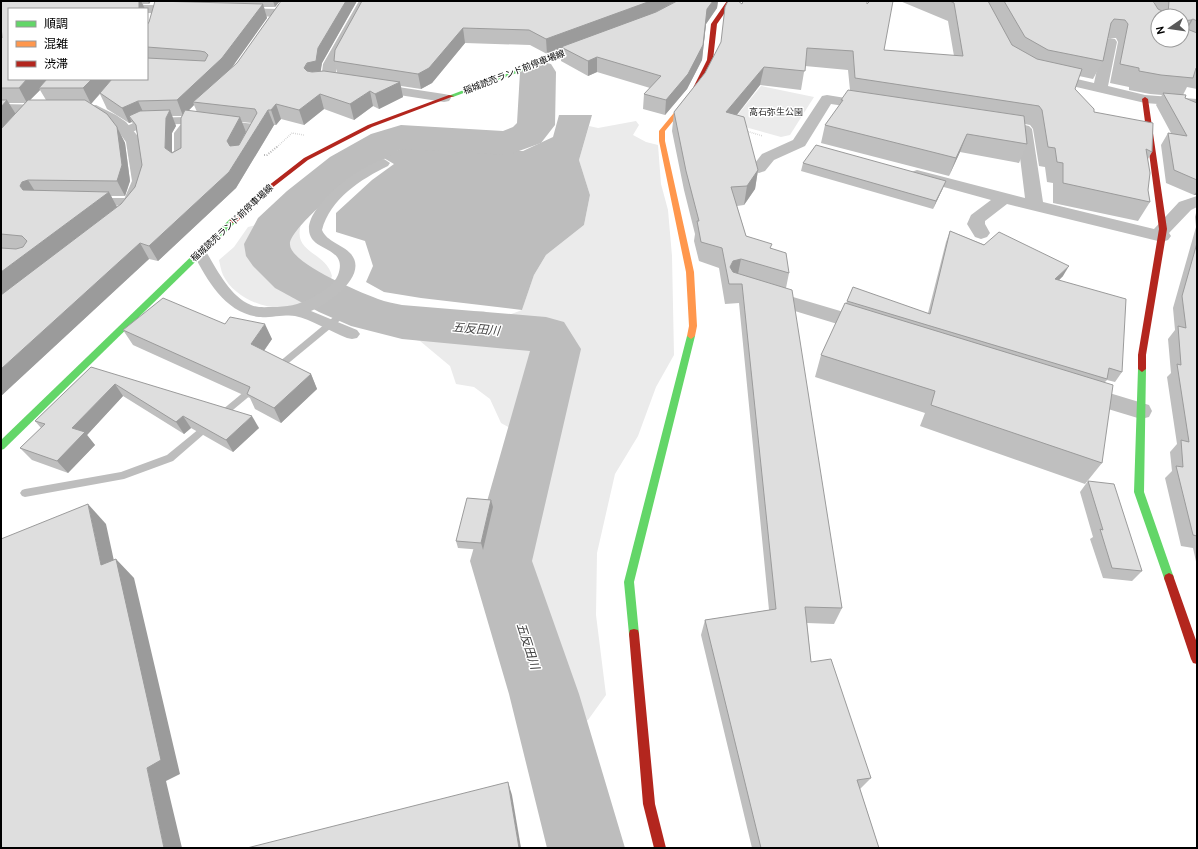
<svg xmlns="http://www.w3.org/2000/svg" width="1198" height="849" viewBox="0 0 1198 849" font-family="Cabin,'Noto Sans JP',sans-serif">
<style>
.green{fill:#ebebeb}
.water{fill:#bdbdbd}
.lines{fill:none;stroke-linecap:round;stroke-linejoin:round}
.stream{fill:#bdbdbd;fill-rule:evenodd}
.river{fill:#bdbdbd;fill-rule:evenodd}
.path-far1{stroke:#b9b9b9;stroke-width:1.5;stroke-dasharray:0.5 1.5;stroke-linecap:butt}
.path{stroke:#b9b9b9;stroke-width:2;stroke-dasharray:1 1.5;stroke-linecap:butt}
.lane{fill:#bebebe;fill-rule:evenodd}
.street{fill:#bebebe;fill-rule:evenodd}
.fast{fill:#63d668;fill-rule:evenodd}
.slow{fill:#ff974d;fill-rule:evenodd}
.jam{fill:#b3261e;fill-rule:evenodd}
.wall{fill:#bfbfbf;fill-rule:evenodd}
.shaded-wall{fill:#9b9b9b}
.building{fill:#dedede;stroke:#9b9b9b}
.labels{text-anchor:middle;stroke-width:3;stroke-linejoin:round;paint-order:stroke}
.far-street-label{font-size:9px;fill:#000;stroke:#fff}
.far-park-label{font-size:9px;fill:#313131;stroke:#fff}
.water-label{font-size:12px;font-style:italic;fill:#424242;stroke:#fff}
</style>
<rect width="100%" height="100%" fill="#fff"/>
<g class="green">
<path d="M761,86L814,97L790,135L781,137L731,123Z"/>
<path d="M636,121L639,125L633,135L646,142L658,145L661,184L668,210L672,256L674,355L656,387L638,436L615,474L597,553L596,615L606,695L588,720L566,729L538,728L502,597L495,586L526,437L501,423L490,399L474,387L456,384L450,366L420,341L368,328L375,302L443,311H483L503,317L522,310L534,275L546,255L584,225L590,195L579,160L589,126L598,128Z"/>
<path d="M279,211L303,219C288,254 326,250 332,276C329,285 324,288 317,294C311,298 305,303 298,305C273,314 235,300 223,275C221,271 220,264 219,260L234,247L248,227L256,225L267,213L272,215Z"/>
</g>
<path class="water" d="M559,115H592L579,160L590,195L584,225L546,255L534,275L522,310L421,298L384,292L366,282L373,266L365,241L336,232V213L372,180L394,164L382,157L405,147L470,151H523L553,137Z"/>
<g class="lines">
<g class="stream">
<path d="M351,304L354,305L355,307L354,309L279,371H273L272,369L273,367L348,305Z"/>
<path d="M254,385L257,386L258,388L257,390L222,419H216L215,417L216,415L251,386Z"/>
<path d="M208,422L211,424L213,426L211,428L173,461L124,479L25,497L22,496L20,493L22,490L25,489L121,472L167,455L205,424Z"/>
</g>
<path class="river" d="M538,61L551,64L556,72L555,125L541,143L508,155L404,149L399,150C386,158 372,166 360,174C345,183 290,229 290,244C289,263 362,293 378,299C386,302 394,303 402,305L546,317L564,322L581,349L532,561L579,694L625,848H547L509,694L470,561L530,351L402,339L351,326L319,312L275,288L253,266L246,256L244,244L258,218L287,191L330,157L371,134L401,125L503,131L513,127L517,123L520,72L525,64Z"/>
<g class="path-far1">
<path d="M746,131L763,136"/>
<path d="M277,147L292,133L304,135"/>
</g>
<path class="path" d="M264,155H267L278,146"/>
<g class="lane">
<path d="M193,111L199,115L197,118L255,124L261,128L251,145L247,146L241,142L247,131L192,124L186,133V163L180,167L174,163V133L181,124L147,125L126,135L120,131L122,128L145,118L186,117L189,113Z"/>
<path d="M384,159L390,163L388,166C361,179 330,199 322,230C327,242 342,244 351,254C369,276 328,304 311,311L357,330L360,334L357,338L352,339L347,338C332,332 310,319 295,316C287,314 269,318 259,317C225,313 207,280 193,253L195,250H205C217,269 229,296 251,305C258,308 266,307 272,307C286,307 299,305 311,298C320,293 334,285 338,275C349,245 309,253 309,229C309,203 361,165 384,159Z"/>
<path d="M92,198H133L138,199L140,202L138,205L133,206L87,205L85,202L87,199Z"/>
</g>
<g class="street">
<path d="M359,1H371L337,64L335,80L333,83H323L321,80L323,64Z"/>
<path d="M114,4L184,6L190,10L184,14L147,13V9H108L109,5Z"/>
<path d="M236,8L280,9L286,13L280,17L231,15L230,12Z"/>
<path d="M1110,38L1115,39L1117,42L1108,86L1145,95L1197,99V107L1145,103L1042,79L1040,76L1042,73L1047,72L1094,83L1103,42L1105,39Z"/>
<path d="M372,83L444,94L449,95L451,98L449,101L444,102L367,90L365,87L367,84Z"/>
<path d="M827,95L870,102L875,103L877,106L875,109L870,110L831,104L805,146L774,160L765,171L759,173L753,171L751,168L762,154L793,140L822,96Z"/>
<path d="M1,104L49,105L54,107L57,110L54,113L49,115L1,114Z"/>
<path d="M96,105L116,115L126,122L142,141L148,181L137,208L131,209L125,208L122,204L132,181L126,142L116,128L106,121L93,115L76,114L73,111L76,108Z"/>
<path d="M1011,122L1029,126L1032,129L1043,202L1154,229L1179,202L1197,196V207L1191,210L1169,233L1171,236L1168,240L1162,242L1007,204L985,221V224L990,233L987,237L981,239L975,237L967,224L971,215L991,200L911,178L909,175L911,172L917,170L1025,198L1017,133L1006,130L1003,127L1006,124Z"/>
<path d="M766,289L874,321L877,326L874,331L867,333L759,300L756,295L759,290Z"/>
<path d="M1083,385L1149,405L1152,411L1149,417L1141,419L1075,399L1072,393L1075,387Z"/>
</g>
<g class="fast">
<path d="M588,43L593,44L453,97L448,96Z"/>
<path d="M230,219H236L237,221L4,449L1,450V440Z"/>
<path d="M691,333L695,336L634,582L639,634L638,638L634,639L630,638L629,634L624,582L687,336Z"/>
<path d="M1142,366L1146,369L1144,492L1174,578L1173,581L1169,583L1165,581L1164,578L1134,492L1138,369Z"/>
</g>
<path class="slow" d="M687,97L692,98L665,131V141L694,272L697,326L695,336L691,339L687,336L689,326L686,272L659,141V131Z"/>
<g class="jam">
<path d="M727,1H733L717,24L713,60L698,91L691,99H687L686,98L692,90L707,60L711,24Z"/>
<path d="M449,95L454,96L372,127L308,160L263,195L236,223H230L229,221L259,193L304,158L368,125Z"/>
<path d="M1145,97L1148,99L1167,229L1146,355V369L1142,372L1138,369V355L1159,229L1142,99Z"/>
<path d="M1169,573L1173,575L1174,578L1197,643V664L1193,663L1191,659L1164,578L1165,575Z"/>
<path d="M634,629L638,630L639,634L655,804L666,848H654L643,804L629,634L630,630Z"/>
</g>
</g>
<g class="wall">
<path d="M1,1H151L149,4H143L145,9H9V79H147V25L163,1H280L275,7H264L267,18L232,67L237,63L281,1H357L322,63L320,71L337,72L334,61L362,1L653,13L677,1H718L717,8L706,24L702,60L687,89L665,115L643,109L644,94L650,88L597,72L588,76L561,61V49L547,54L530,45L465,43L432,83L421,89L401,86L403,97L379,109L373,106L354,120L324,109L304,125L281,119L276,125H274L236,188L158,261L149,259L1,396ZM40,90L46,100H30ZM100,94L107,109L129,123L132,122L137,133L142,165L135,187L121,204L117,207L111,196H125L130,181L125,143L117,127L90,104H91ZM9,103H25L15,114ZM194,105L197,112L188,111ZM172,116H182L181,148L172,152V133L176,126ZM242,122L252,123L239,145L246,132Z"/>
<path d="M900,1H1153L1155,4L1154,1H1197V89L1187,87L1183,95L1185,98L1197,103V195H1194L1166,183L1161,145L1168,133H1171L1156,105L1162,95L1150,94L1129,90V87L1110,83L1118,42L1116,38H1107L1103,61L1093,79L1079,76L1075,89L1094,112L1152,152L1148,159V190L1150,202L1138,221L1053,203V183L1047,182L1045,167L1039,166L1033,129L1030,125L1025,124L1027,144L1019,163L960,152L949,176L821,143L825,125L840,105L841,100L850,90L848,70L805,66L801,90L760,85L737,115L758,170L755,189L744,205L737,206L746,236L772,249L789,273L786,288L842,608L834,624L807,623L811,662L871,778L860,789L879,848H752L701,635L705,620L769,610L739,303L725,304L719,268L699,261L694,241L695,234L684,190L672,131L674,112L705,73L742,4H867L884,50L954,56L948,21ZM1182,16V40H1158Z"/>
<path d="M803,163L943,188L933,209L801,171Z"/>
<path d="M1197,209V566L1193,548L1181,546L1165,478L1172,471L1170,452L1177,444L1167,377L1171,373L1168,339L1175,330L1173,308L1196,227L1195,217Z"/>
<path d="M950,231L1063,276L1059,280L1122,372L1115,382L1107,380L1105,382L1102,463L1085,484L920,426L925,413L815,377L821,355L847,301L928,313L946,242Z"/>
<path d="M225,324L272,339L264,351L311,374L317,389L281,423L255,409L250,398L133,345L123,330Z"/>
<path d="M91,367L259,428L233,452L191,428L184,434L123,396L87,435L95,445L68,473L32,460L20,448L41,428L35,421Z"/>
<path d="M1088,481L1142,571L1132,581L1103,578L1090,539L1093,537L1080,492Z"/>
<path d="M493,507L483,550L458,548L456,541Z"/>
</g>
<g class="shaded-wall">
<path d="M139,1H141L145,9H139Z"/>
<path d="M148,1H151L149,4Z"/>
<path d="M273,1H280L275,7Z"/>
<path d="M346,1H357L322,63L320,76L312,78L304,68L318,48Z"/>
<path d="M650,1H677L644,18L561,47V49L547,54L546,39Z"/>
<path d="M713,1H718L717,8L706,24L702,60L687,89L665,115L666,100L707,9Z"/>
<path d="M263,4L267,18L228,73L193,102L194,105L183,116L177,100Z"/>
<path d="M1193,19L1183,37L1182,36L1191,20Z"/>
<path d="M463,28L465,43L432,83L421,89L418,74Z"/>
<path d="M597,57V72L588,76V61Z"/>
<path d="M764,67L760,85L724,131L726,112Z"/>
<path d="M27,79H50L39,88L40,90L27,103L19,88Z"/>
<path d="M92,79H112L91,104L83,88Z"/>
<path d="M400,82L403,97L379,109L375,94Z"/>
<path d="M370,91L373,106L354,120L350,104Z"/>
<path d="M320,94L324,109L304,125L299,110Z"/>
<path d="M7,100L17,116L1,132V107Z"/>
<path d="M138,101L145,116H129L132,122L129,123L122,108Z"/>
<path d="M276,104L281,119L276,125L271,110Z"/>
<path d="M170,110L176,126L172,133V163L165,148L166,118Z"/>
<path d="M268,110L274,125L236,188L158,261L149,246L229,172Z"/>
<path d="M240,117L246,132L233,156L227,141Z"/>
<path d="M117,127L125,143L130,181L125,196L117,181Z"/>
<path d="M967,134L960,152L949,176L956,158Z"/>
<path d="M758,170L755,189L744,205L747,186Z"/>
<path d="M28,180L38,196L30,202L20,186L22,182Z"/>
<path d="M946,181L943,188L933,209L936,201Z"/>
<path d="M1197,191V195H1194Z"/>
<path d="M109,192L117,207L1,296V272Z"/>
<path d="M140,243L149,259L1,396V369Z"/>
<path d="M741,259L737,279L730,267L733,261Z"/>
<path d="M1069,266L1063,276L1049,290L1055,279Z"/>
<path d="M265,324L272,339L258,359L251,344Z"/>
<path d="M311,374L317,389L281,423L274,408Z"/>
<path d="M115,384L123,396L87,435L95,445L68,473L57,461L72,428Z"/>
<path d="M183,416L191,428L184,434L176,422Z"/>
<path d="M252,416L259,428L233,452L226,440Z"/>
<path d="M491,500L493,507L483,550L481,543Z"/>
<path d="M88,504L106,524L119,584L101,565Z"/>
<path d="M116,559L134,578L180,774L166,781L182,848H164L147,768Z"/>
<path d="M508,782L512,795L521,848H519Z"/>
</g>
<g class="building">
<path d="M1,1H139V9H9V79H27L19,88H1V39L2,38L1,25Z"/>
<path d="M155,1L263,4L222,58L177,100L138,101L122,108L100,93L112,79H147V58L205,61L208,55L205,52L200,51L147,47V25L149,22Z"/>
<path d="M281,1H346L318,48L316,61L307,63L304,68L307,71L312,72L324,71L400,82L375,94L370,91L350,104L320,94L299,110L276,104L271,110H268L229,172L149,246L140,243L1,369V295L121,204L135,187L142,165L136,125L129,116L140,111L170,110L166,118L165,148L172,153L181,148V118L185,110L240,117L227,141L230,146L239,145L257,113L255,109L193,102L237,63Z"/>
<path d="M362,1H650L645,3L546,39L529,30L463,28L429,68L418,74L334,61L335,50Z"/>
<path d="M677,1H713L707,9L703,45L688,74L666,100L644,94L661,76L597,57L588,61L561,47L656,12Z"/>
<path d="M728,1H738L742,4L743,1H867V4L870,1H893L884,50L963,56L954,3L950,1H988L1012,45L1037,59L1082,69L1075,89L1094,109V112L1153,123L1152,152L1146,149L1150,173L1148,190L1150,202L1063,183V163L1057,162L1055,148L1048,147L1042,110L1039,106L855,78L853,51L807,48L805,71L764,67L726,112L744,117L758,170L747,186L731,187L746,236L772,244L770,248L786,253L789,273L741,259L733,261L730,267L733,272L792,290L842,608L805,607L811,662L831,659L871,778L857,780L879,848H761L705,620L776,609L742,284H729L722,248L701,242L697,221H699L686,171L674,112L705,73L721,42L725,7Z"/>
<path d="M1004,1H1153L1158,9L1168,14L1169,1H1197V21L1193,19L1191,20L1182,21V16H1158V40H1182V27L1197,33V68H1196L1193,78L1161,75L1139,71V68L1120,64L1128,24L1125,20L1114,19L1111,23L1103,61L1048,50L1025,37Z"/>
<path d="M47,79H92L83,88H39Z"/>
<path d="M848,90L1024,116L1027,144L967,134L956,158L825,125L843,100H841Z"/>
<path d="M1163,93L1186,95L1185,98L1197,103V180L1174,170L1168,133L1187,136Z"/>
<path d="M1,100H7L1,107Z"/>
<path d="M28,100H85L107,114L117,127L122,165L117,181L28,180L22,182L20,186L23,190L109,192L1,272V248L16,249L23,247L27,241L22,236L1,234V129Z"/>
<path d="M816,145L946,181L936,201L803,163Z"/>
<path d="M950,231L984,245L999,232L1069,266L1055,279L1126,299L1122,372L1109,368L1107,379L847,301L853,287L930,314Z"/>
<path d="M1197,243V536L1193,535L1176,466L1183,467L1181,440L1189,442L1177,364L1181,365L1178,326L1186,328L1182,296Z"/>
<path d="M163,298L225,324L230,317L265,324L251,344L311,374L274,408L247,394L250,387L123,330Z"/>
<path d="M845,303L1113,385L1102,463L931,405L935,391L821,355Z"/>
<path d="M91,367L252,416L226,440L183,416L176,422L115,384L72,428L85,432L57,461L20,448L45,424L35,421Z"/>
<path d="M1088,481L1114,484L1142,571L1112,568L1100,529L1103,530Z"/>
<path d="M467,498L491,500L481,543L456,541Z"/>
<path d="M88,504L101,565L116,559L161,760L147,768L164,848H1V539Z"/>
<path d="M508,782L519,848H247Z"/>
</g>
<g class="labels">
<g class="far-street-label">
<text transform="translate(514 72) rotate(-21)" y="3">稲城読売ランド前停車場線</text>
<text transform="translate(232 223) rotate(-43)" y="3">稲城読売ランド前停車場線</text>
</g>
<g class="far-park-label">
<text x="776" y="115">高石弥生公園</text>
</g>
<g class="water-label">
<text transform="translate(476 329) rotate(5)" y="4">五反田川</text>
<text transform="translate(528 646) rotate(72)" y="4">五反田川</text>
</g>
</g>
<rect width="1198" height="849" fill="none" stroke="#000000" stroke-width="4"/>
<rect x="8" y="8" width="140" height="72" fill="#ffffff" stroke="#999999"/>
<rect x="16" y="21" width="20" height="6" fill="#63d668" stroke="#999999"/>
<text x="44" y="28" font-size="12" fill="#000000">順調</text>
<rect x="16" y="41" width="20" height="6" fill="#ff974d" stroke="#999999"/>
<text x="44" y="48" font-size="12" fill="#000000">混雑</text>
<rect x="16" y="61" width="20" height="6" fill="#b3261e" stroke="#999999"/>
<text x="44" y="68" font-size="12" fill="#000000">渋滞</text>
<g transform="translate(1170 28) rotate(257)"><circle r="19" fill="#ffffff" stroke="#999999"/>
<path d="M0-3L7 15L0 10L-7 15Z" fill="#595959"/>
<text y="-6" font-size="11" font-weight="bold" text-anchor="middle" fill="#000000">N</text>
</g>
</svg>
